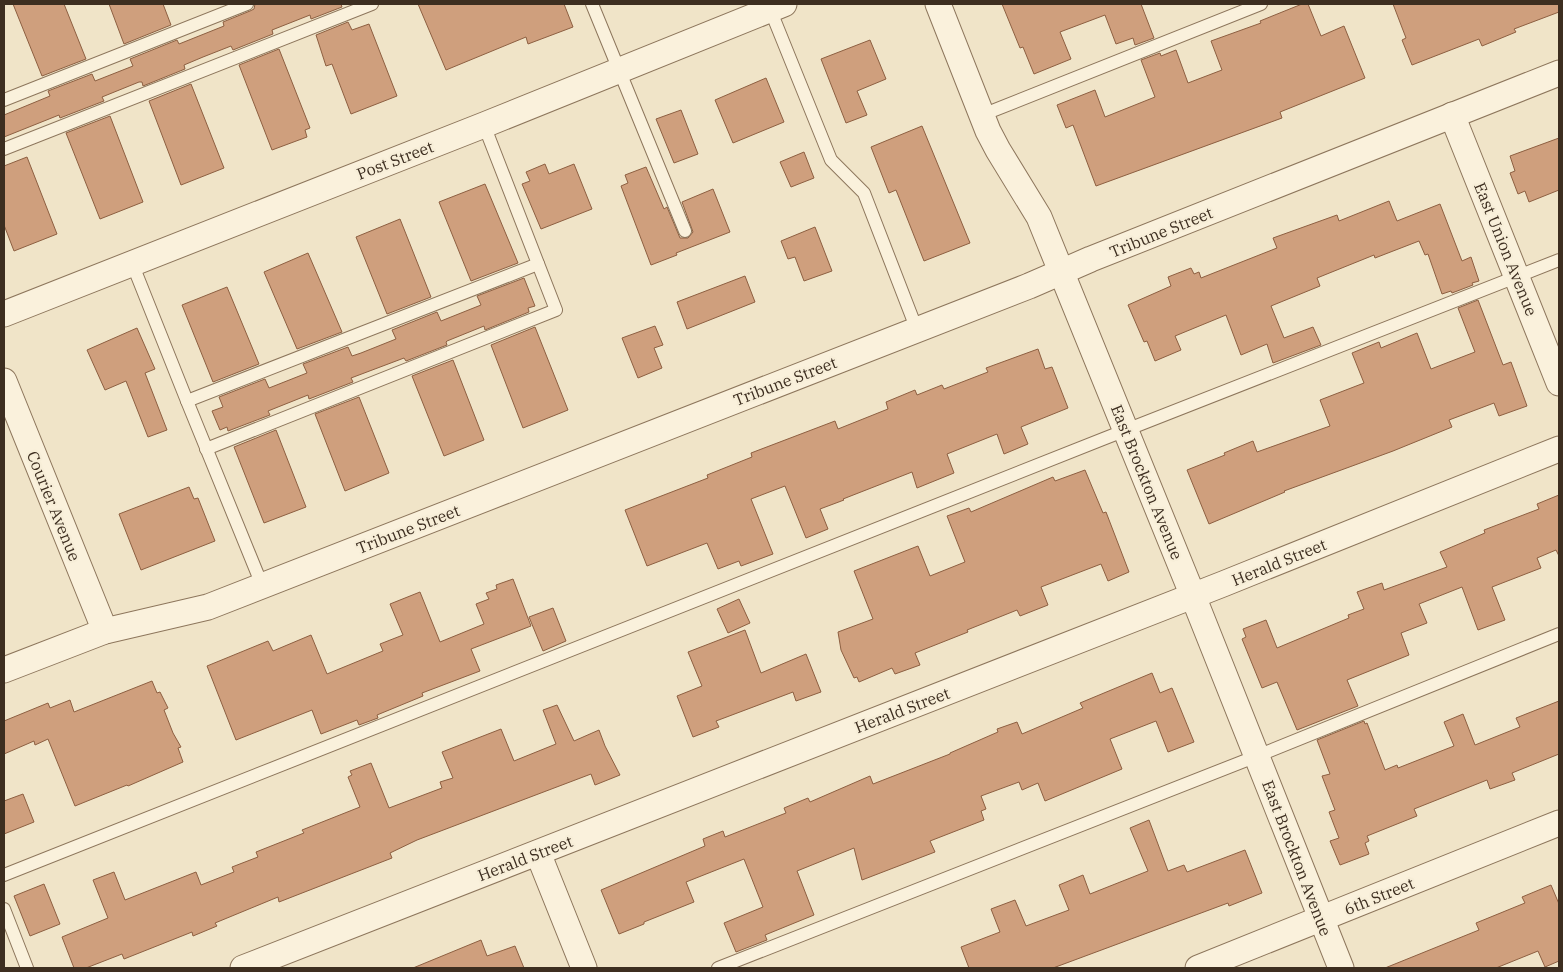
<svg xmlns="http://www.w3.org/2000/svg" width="1563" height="972" viewBox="0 0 1563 972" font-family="'IBM Plex Serif',serif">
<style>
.building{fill:#cf9f7d;stroke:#8d5f41}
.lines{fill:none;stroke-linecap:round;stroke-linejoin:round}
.lane-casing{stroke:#8d765c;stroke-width:14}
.street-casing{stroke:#8d765c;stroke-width:27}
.lane{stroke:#faf1dc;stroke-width:12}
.street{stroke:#faf1dc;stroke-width:25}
.labels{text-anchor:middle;stroke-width:4.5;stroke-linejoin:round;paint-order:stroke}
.street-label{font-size:16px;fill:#3d2e20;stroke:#f7eed8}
</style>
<rect width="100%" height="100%" fill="#f0e4c8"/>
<g class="building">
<path d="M13,4H64L86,59L42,76Z"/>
<path d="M109,4H163L171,25L124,44Z"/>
<path d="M255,4H341L342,7L311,19L310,15L272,30L273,34L233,50L231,46L203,57L184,65L185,69L143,86L142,82H139L102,97L104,101L60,118L59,115L4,137V115L50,96L48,91L92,74L95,81L133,66L130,59L177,40L179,44L224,26L223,22L250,11L254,9Z"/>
<path d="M418,4H564L573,27L528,44L526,37L446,70Z"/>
<path d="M1002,4H1141L1154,38L1135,45L1133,38L1116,44L1105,15L1060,32L1071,59L1034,74L1023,47L1020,48Z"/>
<path d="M1302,4H1308L1321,36L1344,26L1365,78L1280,112L1282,118L1096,186L1073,125L1066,128L1057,105L1095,90L1105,117L1155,97L1141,60L1160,53L1161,56L1176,50L1188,83L1222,70L1211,41L1261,23L1260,21Z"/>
<path d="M1393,4H1559V12L1514,29L1516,32L1482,46L1479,39L1412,65L1402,40L1406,38Z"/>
<path d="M348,22L352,30L369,24L397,96L351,114L332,64L326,66L316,35Z"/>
<path d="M870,40L886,79L857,91L867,115L846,123L821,59Z"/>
<path d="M279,49L310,128L305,130L307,137L272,150L239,65Z"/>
<path d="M766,78L784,122L733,143L715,100Z"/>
<path d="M191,84L224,168L181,185L149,101Z"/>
<path d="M681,110L698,154L674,163L656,119Z"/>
<path d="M110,116L143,202L100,219L66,133Z"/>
<path d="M922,126L970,243L924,261L896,190L889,193L871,147Z"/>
<path d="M1559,138V190L1529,202L1525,191L1518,194L1510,173L1515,171L1510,156Z"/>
<path d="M804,152L814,178L791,187L780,162Z"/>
<path d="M27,157L57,234L14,251L4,225V166Z"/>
<path d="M545,164L549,174L574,164L592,209L541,229L522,184L530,181L526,172Z"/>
<path d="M646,167L664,209L667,207L680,238H688L693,232L682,202L713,189L730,232L676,253L677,255L651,265L621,186L628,183L625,175Z"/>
<path d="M485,184L518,263L471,281L439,202Z"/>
<path d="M1389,201L1397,221L1440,204L1462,261L1471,257L1479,281L1472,283L1473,285L1452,293L1451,291L1442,294L1428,254L1425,255L1419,241L1375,258L1374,255L1317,278L1320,286L1271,306L1284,338L1313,327L1321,345L1273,363L1267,344L1241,355L1226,315L1175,336L1181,350L1155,361L1147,341L1144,342L1128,305L1171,286L1168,277L1191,268L1194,274L1199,272L1201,278L1277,248L1273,238L1337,215L1339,221Z"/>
<path d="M400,219L431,297L387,314L356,237Z"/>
<path d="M815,227L832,271L804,281L795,257L788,259L781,241Z"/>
<path d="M308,253L342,332L297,349L264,272Z"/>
<path d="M745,276L755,302L687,329L677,302Z"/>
<path d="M524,278L535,306L528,308L529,312L485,330L484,326L447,341L446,342L447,345L406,361L404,358L351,378L353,382L309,399L308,395L268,411L270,415L228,431L227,427L220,430L212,411L223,407L219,397L265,379L269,388L307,373L303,364L348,347L352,356L361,353L396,339L392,330L437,312L441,321L481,305L477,296Z"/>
<path d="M227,287L259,364L213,382L182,305Z"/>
<path d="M1478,300L1503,365L1511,362L1527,406L1499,416L1494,403L1449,420L1452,427L1393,451L1284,491L1285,492L1209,524L1187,470L1225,455L1224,453L1253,441L1257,452L1330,426L1320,400L1364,383L1352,353L1379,342L1381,348L1417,333L1431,369L1475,352L1458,308Z"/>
<path d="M655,326L663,345L654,348L662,368L638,378L622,338Z"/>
<path d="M535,327L568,410L523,428L491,345Z"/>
<path d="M137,328L155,369L145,373L167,430L148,437L126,381L105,390L87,350Z"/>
<path d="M1038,349L1045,369L1052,367L1068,408L1021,427L1028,444L1004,454L997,434L947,454L954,473L917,488L912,472L843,499L844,500L820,509L828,529L806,538L785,486L751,499L773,554L741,566L739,561L718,569L707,543L647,566L625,510L708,478L707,475L752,457L751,453L835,421L838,429L888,409L886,402L915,390L917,395L942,385L944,389L988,372L986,368Z"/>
<path d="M453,360L484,440L444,456L412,376Z"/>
<path d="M359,397L389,473L345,491L315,414Z"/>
<path d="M276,430L306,507L264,523L234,447Z"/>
<path d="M1085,470L1103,513L1106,512L1129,572L1108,581L1101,564L1041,587L1048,605L1020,616L1017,610L967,630L968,632L915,653L920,665L895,674L892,668L859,682L857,677L854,678L841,650L838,632L873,619L854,571L918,546L930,576L965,562L947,516L969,508L971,512L1053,477L1055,481Z"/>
<path d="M189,487L194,499L198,498L215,541L141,570L119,514Z"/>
<path d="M1559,495V556L1556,550L1537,558L1541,568L1492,587L1505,620L1478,630L1462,587L1419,604L1427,623L1401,633L1409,655L1347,680L1358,706L1297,730L1277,682L1262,688L1242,639L1246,637L1243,629L1266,620L1277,648L1349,618L1348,615L1364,609L1357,592L1382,583L1384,590L1447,567L1440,552L1485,533L1484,530L1539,509L1537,504Z"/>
<path d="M513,579L531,626L471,649L480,671L422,693L423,696L377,715L378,718L359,725L357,720L321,734L312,710L236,740L207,666L268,641L273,651L311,635L327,674L383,651L380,644L403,635L390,604L420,592L440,642L484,624L476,604L489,599L486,593L497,589L496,585Z"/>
<path d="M739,599L750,623L728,633L717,609Z"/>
<path d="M553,608L566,641L543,651L529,617Z"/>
<path d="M745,630L761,673L806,654L821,692L796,701L793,692L716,721L719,727L693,737L677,696L702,686L688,652Z"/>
<path d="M1152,673L1160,693L1172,688L1194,742L1168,752L1156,721L1110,739L1122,769L1045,801L1038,783L1022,790L1019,782L981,796L986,809L981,811L984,820L930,841L935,852L862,880L854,848L797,871L814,915L765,935L767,940L736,952L724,923L763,907L744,859L686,882L694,902L644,922V924L619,934L601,890L705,846L703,839L723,831L725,837L786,813L784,808L808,798L810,802L870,776L873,784L950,754V753L998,732L997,729L1017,722L1022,734L1083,708L1080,703Z"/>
<path d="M152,681L157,693L160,692L168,708L164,710L173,733L181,747L178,748L183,762L128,786L127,785L75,806L48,739L35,745L34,741L4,754V721L48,703L50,708L70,700L74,712Z"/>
<path d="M1559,701V754L1512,773L1515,780L1490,789L1487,780L1414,809L1417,816L1367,836L1369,841L1365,843L1369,854L1340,865L1330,841L1339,838L1329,812L1335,810L1322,776L1330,774L1317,740L1364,721L1365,724L1367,723L1385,770L1397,765L1398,768L1454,746L1444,722L1463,714L1475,745L1520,727L1516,718Z"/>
<path d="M557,705L574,741L599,730L605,746L620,775L595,785L591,774L417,840L390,853L392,858L279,902L278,897L215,923L217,926L193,936L192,932L124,959L122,954L86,968H74L62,937L108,918L93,880L114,872L125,900L196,872L201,885L234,872L232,867L258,857L256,852L304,833L302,830L360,807L348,777L352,775L350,771L371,763L389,808L442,788L440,782L453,778L442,752L501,729L514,761L556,744L543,710Z"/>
<path d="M23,794L34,822L4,834V801Z"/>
<path d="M1149,820L1168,871L1184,865L1187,872L1245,850L1262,893L1229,906L1228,903L1053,968H969L961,947L1000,932L991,909L1015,900L1026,926L1069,910L1059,885L1083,875L1090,894L1148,871L1130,828Z"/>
<path d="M44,884L60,924L30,936L14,896Z"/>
<path d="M1551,885L1559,904V961L1545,967L1538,951L1496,968H1385L1479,930L1476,923L1525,903L1522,897Z"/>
<path d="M481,940L487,956L515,946L524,968H413Z"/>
</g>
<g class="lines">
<defs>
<g id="lane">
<path d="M592,4L685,231"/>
<path d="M770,9L831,160L864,193L917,330"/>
<path d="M4,100L247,4"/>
<path d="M982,115L1261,4"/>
<path d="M4,149L372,4"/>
<path d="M132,263L187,401L262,585"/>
<path d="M187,401L538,264"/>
<path d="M206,449L556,310L484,125"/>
<path d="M4,875L1103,439L1559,260"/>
<path d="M4,909L27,968"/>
<path d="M718,968L1257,756L1559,634"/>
</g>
<g id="street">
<path d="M938,4L988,131L998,150L1039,217L1193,596L1341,968"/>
<path d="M1452,115L1559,383"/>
<path d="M4,314L484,125L784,4"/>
<path d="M4,381L105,631"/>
<path d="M4,670L105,631L208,607L1029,286L1091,259L1559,73"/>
<path d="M538,853L584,968"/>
<path d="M243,968L1223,584L1559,449"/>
<path d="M1198,968L1559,823"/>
</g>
</defs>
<use href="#lane" class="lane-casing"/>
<use href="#street" class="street-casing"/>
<use href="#lane" class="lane"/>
<use href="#street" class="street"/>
</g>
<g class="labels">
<g class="street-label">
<text transform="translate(395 160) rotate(-21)" y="6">Post Street</text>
<text transform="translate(1161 232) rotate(-22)" y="6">Tribune Street</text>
<text transform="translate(1506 249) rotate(68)" y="6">East Union Avenue</text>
<text transform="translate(785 381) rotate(-21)" y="6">Tribune Street</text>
<text transform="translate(1147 482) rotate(68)" y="6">East Brockton Avenue</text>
<text transform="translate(54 506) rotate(68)" y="6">Courier Avenue</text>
<text transform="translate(408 529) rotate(-21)" y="6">Tribune Street</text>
<text transform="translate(1279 562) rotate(-22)" y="6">Herald Street</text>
<text transform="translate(902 710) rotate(-21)" y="6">Herald Street</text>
<text transform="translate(525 858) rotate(-21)" y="6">Herald Street</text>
<text transform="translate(1297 858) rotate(69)" y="6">East Brockton Avenue</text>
<text transform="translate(1379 896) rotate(-22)" y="6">6th Street</text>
</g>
</g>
<rect width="1563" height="972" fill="none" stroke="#3d2e20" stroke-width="10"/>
</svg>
